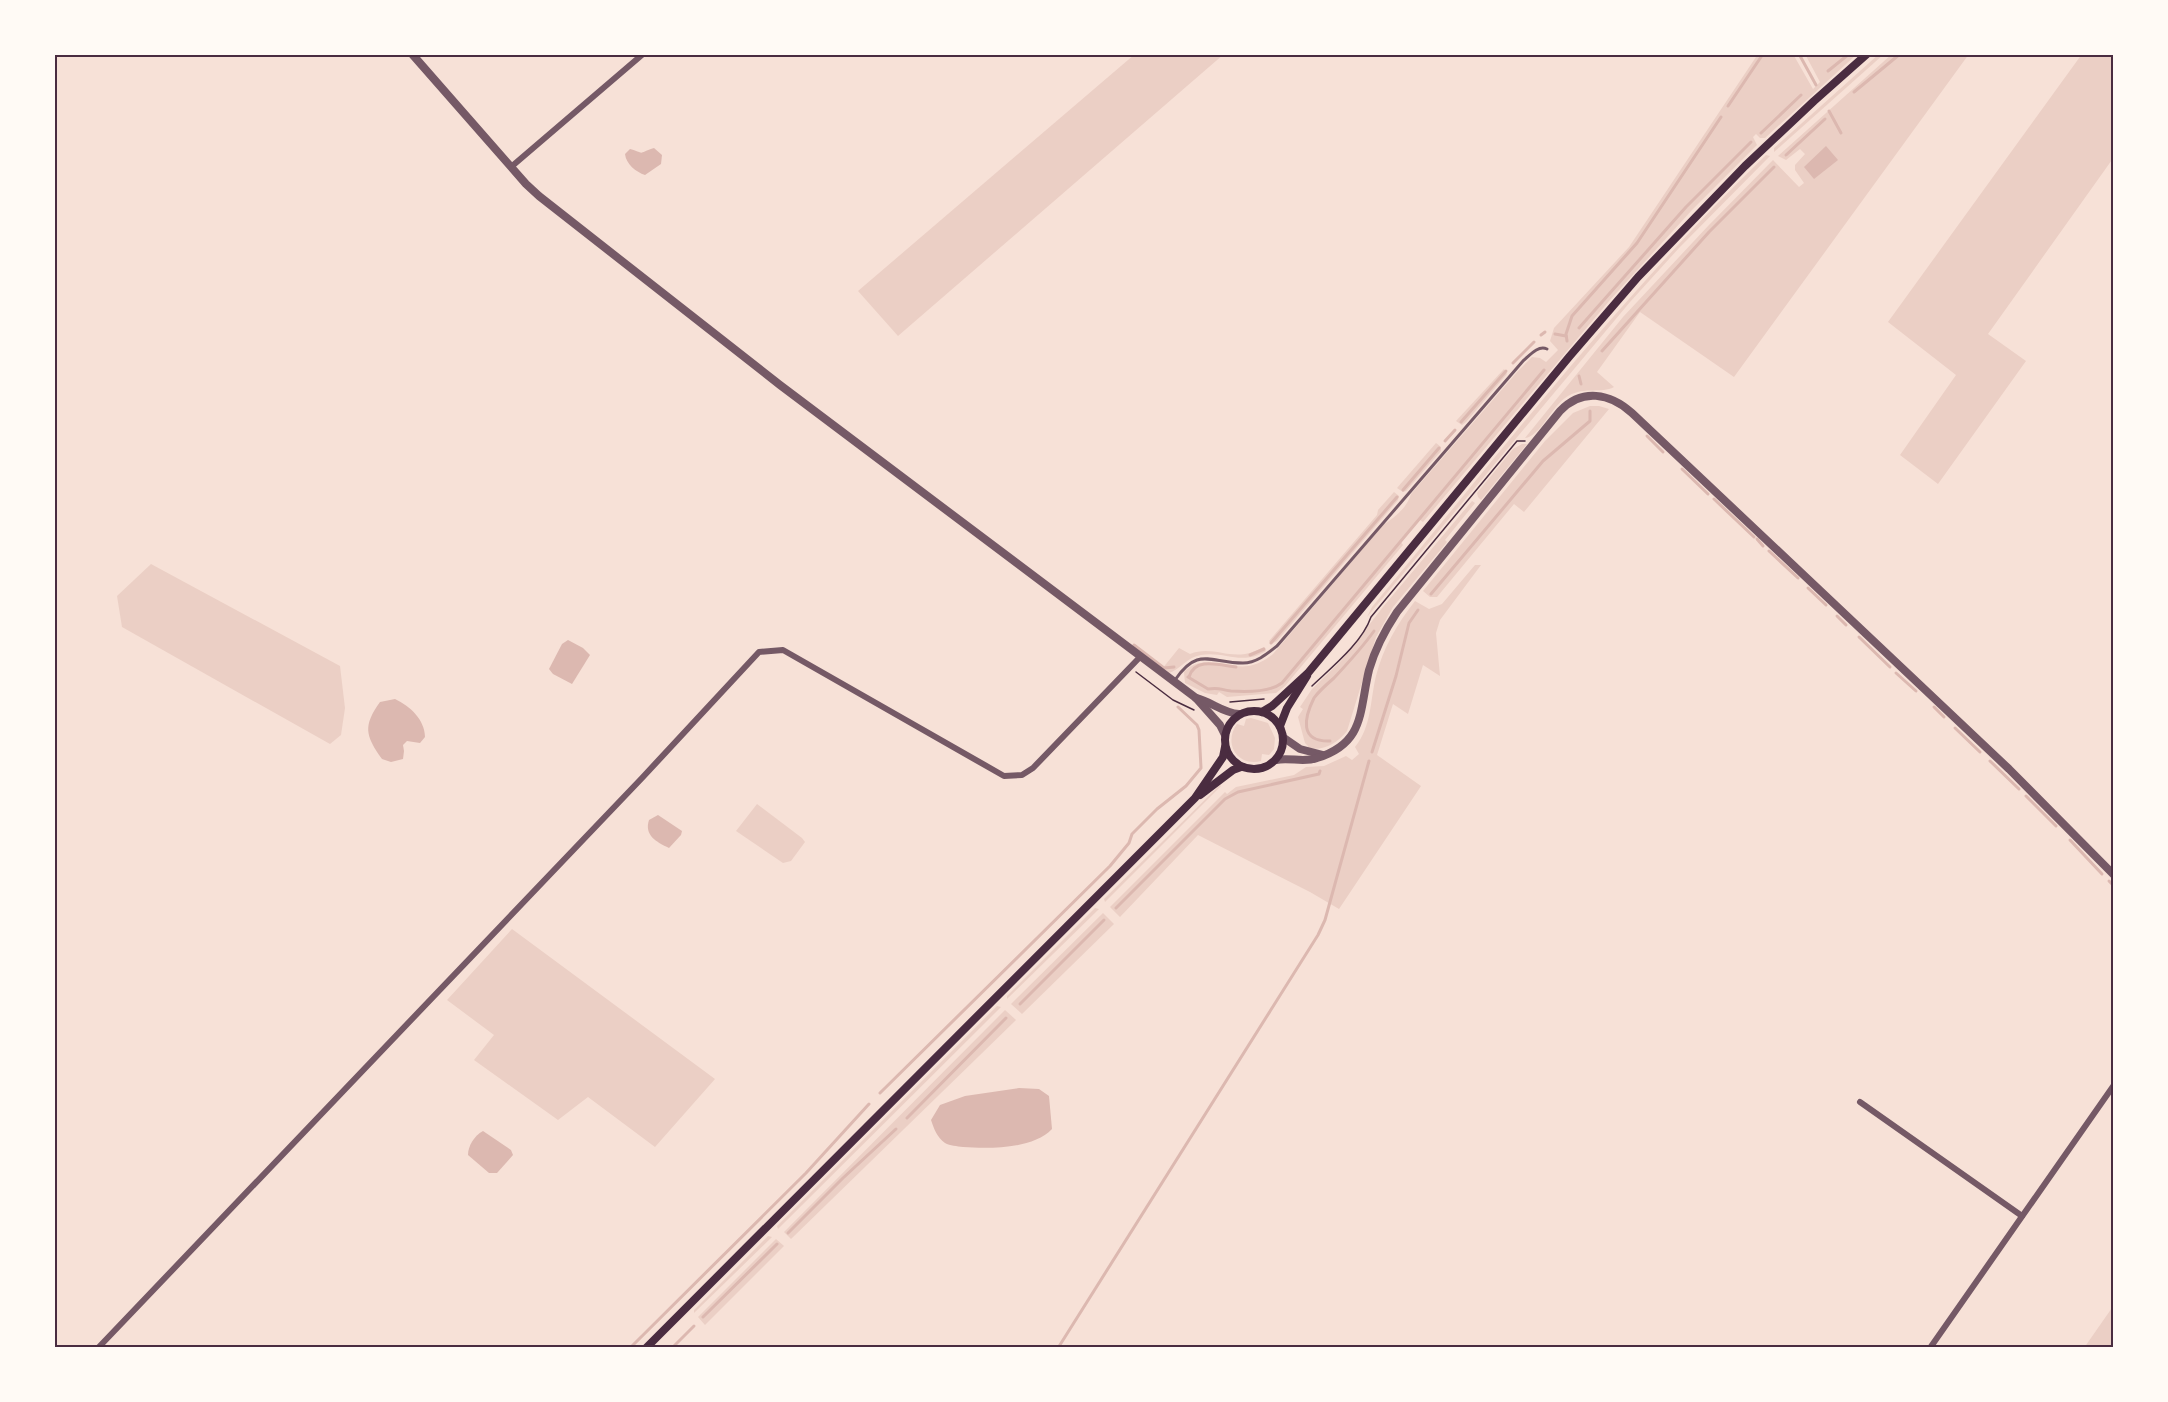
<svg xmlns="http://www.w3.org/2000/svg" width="2168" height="1402" viewBox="0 0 2168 1402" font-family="Poppins,sans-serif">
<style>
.green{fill:#ebcfc5}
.water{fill:#dcb8b0}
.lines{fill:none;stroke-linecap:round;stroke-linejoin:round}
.stream{stroke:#dcb8b0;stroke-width:3}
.path{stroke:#4a2c40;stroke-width:1.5}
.service{stroke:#755966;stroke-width:3}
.minor{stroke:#755966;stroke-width:6}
.tertiary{stroke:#755966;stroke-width:8}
.secondary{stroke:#4a2c40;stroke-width:8}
.neatline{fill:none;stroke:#4a2c40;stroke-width:2}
</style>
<rect width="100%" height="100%" fill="#f7e1d7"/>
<g class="green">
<path d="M1135,54H1224L898,336L858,291Z"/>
<path d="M1758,54H1793L1813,89L1820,82L1805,54H1857L1765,138H1760L1756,134L1753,137L1757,145L1692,210L1610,300L1423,522L1420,520L1401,542L1403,545L1285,686L1276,693L1227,697L1219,692L1217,695L1205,693L1185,683L1184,672C1201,653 1227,669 1248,666C1257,665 1266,660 1273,654L1383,525C1395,517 1407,508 1411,494L1518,371L1532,357L1540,358L1546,362L1558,350L1550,341L1554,328L1629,247Z"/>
<path d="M1884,54L1774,152V148L1879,54Z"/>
<path d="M1892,54H1969L1734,377L1640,312L1597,372L1614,387C1601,394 1586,386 1568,396C1552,405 1540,437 1525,438L1623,317L1708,226L1773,160L1799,187L1804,183L1795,170V165L1805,154L1800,149L1786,160L1778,156Z"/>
<path d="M2082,54H2114V157L1988,334L2026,361L1938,484L1900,455L1956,375L1888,322Z"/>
<path d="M1766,155L1770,156L1679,248L1630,302L1367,617L1372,607C1500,453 1622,294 1766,155Z"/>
<path d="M1504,369L1507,374L1466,422L1462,425L1456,421Z"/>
<path d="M1590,406H1599L1609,409L1524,512L1514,504L1437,597H1430L1423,591L1545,441L1573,413Z"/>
<path d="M1436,443L1441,447V451L1406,491L1403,492L1397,488Z"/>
<path d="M1522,444H1527L1481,500L1478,497L1477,493L1513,449Z"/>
<path d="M1394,492L1399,496L1398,500L1277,641L1271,644L1269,641L1377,515L1378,510Z"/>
<path d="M1472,501L1475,503L1445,540L1447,542L1393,607L1376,637L1347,731C1336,744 1324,751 1307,748L1308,746L1305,743L1298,717L1303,709L1300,707L1312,689L1341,661L1383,607Z"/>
<path d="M151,564L340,666L345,708L341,735L330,744L122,627L117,596Z"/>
<path d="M1475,565H1481L1440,620L1436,633L1440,676L1423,665L1408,714L1393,704L1377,755L1421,786L1339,909L1310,892L1198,835L1120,917L1110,907L1225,792L1227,794L1236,787L1294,775L1306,767L1324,766L1346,756L1352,760L1359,754L1355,747C1372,726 1370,700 1376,676C1383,648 1397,624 1415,601L1429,609L1442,604Z"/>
<path d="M1264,647L1266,651C1242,666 1225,651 1201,655C1187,657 1181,669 1169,673L1162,669L1179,648L1190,654C1210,646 1225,657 1245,654C1251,653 1258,650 1264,647Z"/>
<path d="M1251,718L1268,723L1275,738L1274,749L1269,755L1262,754L1261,761C1237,767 1223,743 1237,724L1244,726L1246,719Z"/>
<path d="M1220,785L1221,786L1105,902L1104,899Z"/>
<path d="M757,804L802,838L805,842L791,861L783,863L736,831Z"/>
<path d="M1095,908L1099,909L1007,999V996Z"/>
<path d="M1103,913L1114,924L1022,1014L1011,1004Z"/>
<path d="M512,929L715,1079L655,1147L588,1097L558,1120L474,1060L494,1035L447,1000Z"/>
<path d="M997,1006L1001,1007L778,1229L777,1226Z"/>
<path d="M1005,1010L1016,1020L791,1239L784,1232Z"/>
<path d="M768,1236L772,1237L694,1313V1310Z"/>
<path d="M776,1239L784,1246L705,1325L698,1317Z"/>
<path d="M2114,1305V1348H2084Z"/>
</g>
<g class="water">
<path d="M1826,146L1838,160L1814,179L1804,167Z"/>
<path d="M654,148L662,155L661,164L645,175C636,172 626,164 625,154L630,149C647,154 636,154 654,148Z"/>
<path d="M568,640L583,648L590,655L572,684L553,674L549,669L562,644Z"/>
<path d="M395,699C410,706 425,720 425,737L420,743L407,741L403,745L404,751L403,759L391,762L382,759C365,735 363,726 380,702Z"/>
<path d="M658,815L682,831L681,835L669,848C656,842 644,835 649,820Z"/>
<path d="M1019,1088L1039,1089L1049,1096L1052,1129C1033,1149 990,1149 963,1147C957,1146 950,1146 945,1143C937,1137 934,1129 931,1120L940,1105L965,1096Z"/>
<path d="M483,1131L511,1150L513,1155L497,1173H489L468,1155C468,1146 474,1136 483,1131Z"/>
</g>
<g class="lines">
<g class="stream">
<path d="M1799,54L1816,85"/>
<path d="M1828,71L1849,54"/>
<path d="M1854,92L1900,54"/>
<path d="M1728,106L1763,54"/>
<path d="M1829,111L1841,133"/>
<path d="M1761,133L1801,95"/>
<path d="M1786,155L1825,119"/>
<path d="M1579,328L1686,207L1751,142"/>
<path d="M1555,334L1566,336"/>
<path d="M1541,335L1545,332"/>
<path d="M1567,341L1566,334L1572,316L1637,243L1721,117"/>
<path d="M1602,351L1709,232L1774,167"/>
<path d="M1513,363L1534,342"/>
<path d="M1579,376L1581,384"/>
<path d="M1461,422L1506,371"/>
<path d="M1647,436L1663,452"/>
<path d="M1445,441L1455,430"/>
<path d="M1682,469L1708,494"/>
<path d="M1403,490L1439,448"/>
<path d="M1714,499L1754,537"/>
<path d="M1757,539L1763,546"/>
<path d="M1769,551L1798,578"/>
<path d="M1808,588L1826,605"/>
<path d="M1431,594L1543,461L1590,421V411"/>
<path d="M1837,616L1846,625"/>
<path d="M1859,637L1890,667"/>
<path d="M1271,643L1397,497"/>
<path d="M1134,645L1164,668L1174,667"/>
<path d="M1250,655L1264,649"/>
<path d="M1896,673L1916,691"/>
<path d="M1188,677L1208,689C1221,687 1220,690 1231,691C1246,692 1270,692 1282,683L1544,370"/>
<path d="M1189,677C1195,657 1219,665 1236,667"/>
<path d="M1934,707L1944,717"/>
<path d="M1955,728L1980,752"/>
<path d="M1330,741C1299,742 1304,718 1314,698C1319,691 1327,684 1334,678C1348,663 1362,648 1374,631"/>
<path d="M1372,752L1396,676L1409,623L1418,610"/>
<path d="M1990,761L2019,789"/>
<path d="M2026,796L2056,826"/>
<path d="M2070,840L2102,874"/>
<path d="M2109,881L2114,886"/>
<path d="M1116,908L1225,799L1238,792L1319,774L1320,771"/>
<path d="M1020,1004L1104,920"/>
<path d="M880,1093L1110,866L1129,843L1132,834L1157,809L1186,786L1201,768L1199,730L1197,725L1178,707"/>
<path d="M907,1118L1006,1018"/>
<path d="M788,1233L843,1178L896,1129"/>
<path d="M703,1317L777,1244"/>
<path d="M630,1348L806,1173L869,1104"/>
<path d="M672,1348L694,1326"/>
<path d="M1058,1348L1318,935L1325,920L1369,761"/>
</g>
<g class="path">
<path d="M1136,672L1173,700L1194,710"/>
<path d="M1312,686C1332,667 1362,643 1371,617L1517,441H1525"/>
<path d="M1230,702L1264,699"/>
</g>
<path class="service" d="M1175,680C1198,646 1210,663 1243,663C1256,663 1267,654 1277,646L1523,361C1530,355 1538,345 1547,349"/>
<g class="minor">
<path d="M511,167L643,54"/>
<path d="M1860,1102L2022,1216"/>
<path d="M98,1348L642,778L759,652L783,650L1004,776L1022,775L1033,768L1140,657"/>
<path d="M1930,1348L2114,1085"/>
</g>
<g class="tertiary">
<path d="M412,54L526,184L539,196L780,385L1196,698L1220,725L1225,735"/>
<path d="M1196,698C1212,702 1223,713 1239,714"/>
<path d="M1284,738L1300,749L1323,755"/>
<path d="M1276,760C1289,757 1304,763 1317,758C1365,743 1359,712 1369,670C1375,649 1385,630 1397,612L1560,411C1582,388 1610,393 1632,413L2009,769L2114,875"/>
</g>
<g class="secondary">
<circle cx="1254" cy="740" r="29"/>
<path d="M1262,712L1272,706L1308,673L1569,357L1638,277L1745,166L1814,101L1867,54"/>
<path d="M1280,726L1287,708L1307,676"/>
<path d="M1200,795L1233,770L1241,767"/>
<path d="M646,1348L1195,798L1223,757L1225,747"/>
</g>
</g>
<rect width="2168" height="1402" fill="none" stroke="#fffaf5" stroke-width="111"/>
<rect x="56" y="56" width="2056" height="1290" class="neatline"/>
</svg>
